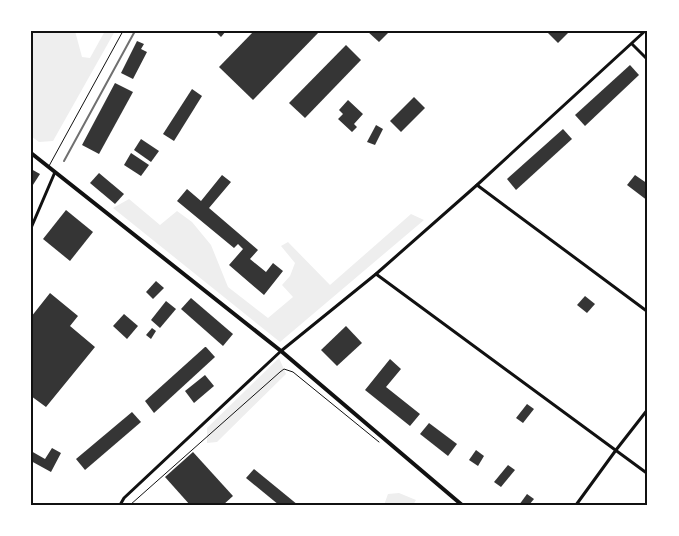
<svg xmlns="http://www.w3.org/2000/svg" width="679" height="536" viewBox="0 0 679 536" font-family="Mulish,sans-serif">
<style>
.green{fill:#eee}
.building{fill:#353535}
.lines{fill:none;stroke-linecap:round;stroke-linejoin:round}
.path{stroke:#111;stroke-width:1}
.service{stroke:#111;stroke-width:1}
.minor{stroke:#111;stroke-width:3}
.tertiary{stroke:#111;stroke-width:4}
.rail{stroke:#707070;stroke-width:2}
.neatline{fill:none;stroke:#111;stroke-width:2}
</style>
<rect width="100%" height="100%" fill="#fff"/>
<g class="green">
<path d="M31,31H75L82,57L90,58L105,31H115L53,141L39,142L31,136Z"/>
<path d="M129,199L160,225L177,211L192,222L211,245L228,287L268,318L293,297L282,285L290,276L295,263L281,246L288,242L330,285L411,214L424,220L280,342L113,208Z"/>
<path d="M279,358L286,374L217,442L207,443V428Z"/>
<path d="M399,493L416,500L413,505H384L388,494Z"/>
</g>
<g class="building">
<path d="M215,31H226L221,37Z"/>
<path d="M254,31H320L253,100L219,67Z"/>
<path d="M367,31H390L379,42Z"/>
<path d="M546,31H570L558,43Z"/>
<path d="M137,41L144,44L141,49L147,52L133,79L121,73Z"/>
<path d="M346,45L361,60L305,118L289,103Z"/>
<path d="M630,65L639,75L585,126L575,115Z"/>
<path d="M115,83L133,92L99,154L82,145Z"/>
<path d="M192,89L202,96L174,141L163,134Z"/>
<path d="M414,97L425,108L401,132L390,121Z"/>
<path d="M348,100L363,114L354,124L357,127L352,132L338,119L343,114L339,110Z"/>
<path d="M376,125L383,129L375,145L367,142Z"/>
<path d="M563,129L572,139L516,190L507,179Z"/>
<path d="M141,139L159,151L151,162L134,150Z"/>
<path d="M131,153L149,165L141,176L124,165Z"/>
<path d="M31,169L40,174L31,188Z"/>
<path d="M99,173L124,194L115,204L90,183Z"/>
<path d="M222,175L231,182L209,208L258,250L250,259L266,272L273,263L283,271L264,295L229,265L243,249L238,244L234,248L177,201L187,189L201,201Z"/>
<path d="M635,175L648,184V201L627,185Z"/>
<path d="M66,210L93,232L70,261L43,239Z"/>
<path d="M156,281L164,288L153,299L146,292Z"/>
<path d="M50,293L78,316L70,326L95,347L46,407L31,396V317Z"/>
<path d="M585,296L595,304L587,313L577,305Z"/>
<path d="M191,298L233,334L223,346L181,309Z"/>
<path d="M166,301L176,309L160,328L151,320Z"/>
<path d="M124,314L138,326L127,339L113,326Z"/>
<path d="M346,326L362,343L337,366L321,350Z"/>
<path d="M152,328L156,331L151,339L146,335Z"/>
<path d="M205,347H206L215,357L154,413L145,401Z"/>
<path d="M390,359L401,369L386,387L420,414L410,426L365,390Z"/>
<path d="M205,375L214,386L194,403L185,391Z"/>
<path d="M527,404L534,409L523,423L516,418Z"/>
<path d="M132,412L141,422L85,470L76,459Z"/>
<path d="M429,423L457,444L448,456L420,434Z"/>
<path d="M52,448L61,453L51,472L31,461V451L45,459Z"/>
<path d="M476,450L484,456L478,466L469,460Z"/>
<path d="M193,452L233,496L223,505H190L165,477Z"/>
<path d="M508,465L515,470L501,487L494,482Z"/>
<path d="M254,469L298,505H279L246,478Z"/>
<path d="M527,494L534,499L529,505H519Z"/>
</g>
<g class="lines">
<path class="path" d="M130,505L280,372L284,369L293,372L379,442"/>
<path class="service" d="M49,166L123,31"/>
<g class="minor">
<path d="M632,44L648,60"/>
<path d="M477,185L648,312"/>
<path d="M31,228L55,172"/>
<path d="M376,274L648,474"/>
<path d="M120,505L124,498L281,351L376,274L477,185L645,31"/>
<path d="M576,505L616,450L648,409"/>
</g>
<path class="tertiary" d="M31,153L281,351L462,505"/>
<path class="rail" d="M64,161L135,31"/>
</g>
<rect width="679" height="536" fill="none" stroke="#ffffff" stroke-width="65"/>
<rect x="32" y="32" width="614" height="472" class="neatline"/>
</svg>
